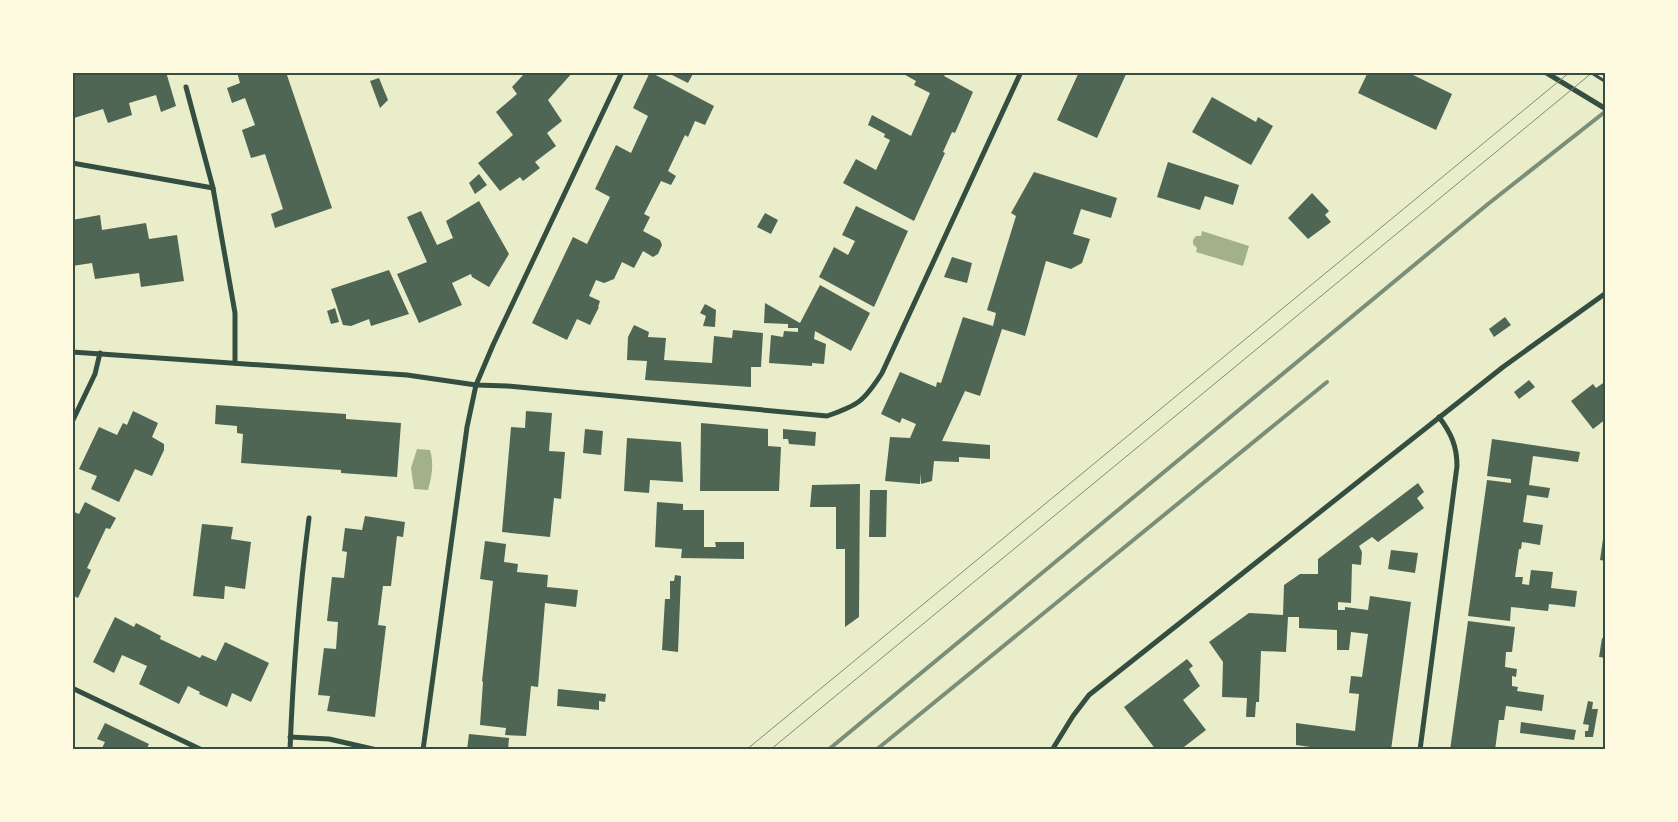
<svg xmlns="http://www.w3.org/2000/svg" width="1678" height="822" viewBox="0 0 1678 822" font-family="Signika,sans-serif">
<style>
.water{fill:#a3b18a}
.building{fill:#4f6655}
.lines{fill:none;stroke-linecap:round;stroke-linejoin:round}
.path{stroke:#344e41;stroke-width:3}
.minor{stroke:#344e41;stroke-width:5}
.tram{stroke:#7c8e77;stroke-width:1}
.rail{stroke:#7c8e77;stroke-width:4}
.neatline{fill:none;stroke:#344e41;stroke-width:2}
</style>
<rect width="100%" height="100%" fill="#e9edc9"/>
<g class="water">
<path d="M1202,231L1249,246L1243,266L1196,252L1197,248L1193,244V240L1196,236H1201Z"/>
<path d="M417,449L430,450C434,464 432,475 428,490L414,489L411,468Z"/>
</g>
<g class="building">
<path d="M84,72H166L176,106L161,112L156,95L129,103L132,115L108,123L103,109L74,118L72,112V76Z"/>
<path d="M237,72H286L332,208L275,228L271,214L283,209L265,154L251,158L242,130L255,125L245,98L232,103L227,88L240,83Z"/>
<path d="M522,72H573L548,100L562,121L547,133L556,146L535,162L540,168L523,181L520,177L500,191L478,163L513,135L496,112L517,94L512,87L524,74Z"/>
<path d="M650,72L714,106L705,125L695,121L688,137L685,135L668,171L676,176L671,185L661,181L644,214L650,217L643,231L660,240L662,245L658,254L653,257L643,251L634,268L622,262L614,279L604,283L596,280L589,296L600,301L598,307H599L590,325L577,319L567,340L532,323L573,237L587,244L610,197L595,189L616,145L631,153L648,116L633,108Z"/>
<path d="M674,72H694L688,83L672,75Z"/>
<path d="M900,72H946L944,76L973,92L955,133L952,132L943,152L945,153L914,221L843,183L856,159L876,170L890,140L884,137L885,134L868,125L872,115L911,136L930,93L914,85L916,81Z"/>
<path d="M1079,72H1127L1097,138L1057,120Z"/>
<path d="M1368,72H1407L1452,94L1436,130L1358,93Z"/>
<path d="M379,78L388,100L380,108L370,81Z"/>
<path d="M1212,97L1256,122L1258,117L1273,126L1251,165L1192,132Z"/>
<path d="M1168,162L1239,185L1233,205L1205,196L1200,210L1157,197Z"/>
<path d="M1034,172L1117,198L1111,218L1081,209L1073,234L1090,239L1082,263L1071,269L1046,261L1025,336L1002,329L980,396L965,391L942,441L990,445V459L959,457V462L934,461L932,481L921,484V473L920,484L885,481L890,437L910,438L916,424L902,418L900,423L881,414L900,372L936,387L937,382L941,383L963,317L993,326L996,313L987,310L1016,216L1011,213Z"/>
<path d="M479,174L487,185L475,194L469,183Z"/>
<path d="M1312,193L1329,211L1325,215L1331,222L1308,239L1288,218Z"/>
<path d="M479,201L509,254L489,287L472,277L471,274L452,283L462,305L419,323L397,274L427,262L407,217L421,211L437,245L453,238L446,221Z"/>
<path d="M856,206L908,231L874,307L819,277L834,247L848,255L855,241L842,235Z"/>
<path d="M765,213L778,220L771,234L757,227Z"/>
<path d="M100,215L102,230L146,223L149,239L177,235L184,281L141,287L139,273L95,279L92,263L72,266V220Z"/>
<path d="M952,257L972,263L967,283L944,277Z"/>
<path d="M389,270L409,314L371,326L369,319L351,326L343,325L331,289Z"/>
<path d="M820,285L870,313L851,351L815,331L814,339L826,344L824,364L812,363V366L769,363L771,335L783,337L784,331L798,332V328H788V324L764,323L765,303L800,323Z"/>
<path d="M705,304L716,310L715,327L703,326L706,316L700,313Z"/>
<path d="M335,308L339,322L331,324L327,311Z"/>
<path d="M1505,317L1511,325L1494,337L1489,329Z"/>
<path d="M634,325L649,332L648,337L666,338L664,360L712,363L714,336L732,338L733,330L763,333L761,367H751V387L645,380L647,361L627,360L628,337Z"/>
<path d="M1529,380L1535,387L1519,399L1514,392Z"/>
<path d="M1606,381V419L1593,429L1571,401L1593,384L1596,388Z"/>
<path d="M216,405L346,414V419L401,423L397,477L341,473V470L241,463L243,434L237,433V426L215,424Z"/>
<path d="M133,411L158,423L152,437L164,444V450L152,476L135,469L119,502L91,489L97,476L79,469L99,427L117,435L123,423L127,425Z"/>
<path d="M526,411L552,413L549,451L565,452L561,499L554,498L550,537L502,532L511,427L525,428Z"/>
<path d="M701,423L768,429V446L781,447L779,491H700Z"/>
<path d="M585,429L603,431L601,455L583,453Z"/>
<path d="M783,429L816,432L815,446L789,444L788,439H783Z"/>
<path d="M627,438L681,442L683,482L650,480L649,493L624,491Z"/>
<path d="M1492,439L1580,452L1578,462L1533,456L1529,485L1550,488L1548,498L1527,495L1523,522L1543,525L1540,545L1522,542L1521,549H1519L1515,577H1523L1522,584L1529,585L1531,570L1553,572L1551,588L1577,591L1575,607L1549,604L1548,611L1511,607L1510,621L1468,616L1487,480L1511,483V479L1487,476Z"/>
<path d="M1418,483L1424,492L1417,498L1424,508L1378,542L1372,537L1359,546L1362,552L1361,565L1352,564L1351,603L1338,602V610H1345V607L1368,610L1370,596L1411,602L1391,750H1332L1296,745V723L1355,731L1359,694L1349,693L1351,676L1362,677L1368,634L1351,632L1349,650H1337V630L1299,628V617H1288L1286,652L1261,651L1259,702H1256L1255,717H1246L1247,698L1222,697L1223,662L1209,642L1249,613L1283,615L1284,585L1300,574H1318V559Z"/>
<path d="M860,484L859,617L845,627V549H836V507H810L812,485Z"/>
<path d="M870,490H887L886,537H869Z"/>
<path d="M85,502L116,518L110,529L106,528L87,568L91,570L78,598L72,595V511L79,514Z"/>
<path d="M657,502L683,504V510H704V547H716L715,542H744V559L681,558L682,549L655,547Z"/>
<path d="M365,516L405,522L403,537L397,536L391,586H383L378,625L386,626L375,717L327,711L330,696L318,695L324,648L336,649L338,622L327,621L332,577L344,578L347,552L342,551L345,528L362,530Z"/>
<path d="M202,524L233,527L231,539L251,542L245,589L225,586L224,599L193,596Z"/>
<path d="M1604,532H1606V561L1600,560Z"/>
<path d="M485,541L506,544L504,562L518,564L517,572L548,575L547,587L578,590L576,607L545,603L538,687L531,686L526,736L505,735L506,728L480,725L483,682L482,681L493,581L480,579Z"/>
<path d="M1391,550L1418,553L1415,573L1388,569Z"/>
<path d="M675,575L681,576L678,652L662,650L665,599H670V581H674Z"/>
<path d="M115,617L134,627L136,623L161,636L160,639L200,658L202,655L216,661L225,642L269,663L251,702L232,693L227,707L199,694L200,692L188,686L179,704L139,684L147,666L122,655L114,673L93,662Z"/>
<path d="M1468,621L1515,627L1512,652H1506L1505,667L1517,669L1516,677L1512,676V686L1518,687L1517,691L1544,695L1542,711L1506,706L1504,720H1499L1495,750H1450Z"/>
<path d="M1602,638L1606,639V658L1599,657Z"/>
<path d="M1187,659L1193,666L1189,669L1200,686L1183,700L1206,730L1180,750H1156L1124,707Z"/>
<path d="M558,689L606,694L605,702L599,701V710L557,706Z"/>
<path d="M1588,701L1593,702L1592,709H1598L1593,737H1585V731H1588L1589,725L1583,724Z"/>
<path d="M1521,722L1576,730L1574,740L1520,733Z"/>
<path d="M105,723L149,744L146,750H101L105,742L97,739Z"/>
<path d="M469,734L509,738L508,750H467Z"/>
</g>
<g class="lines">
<path class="path" d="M1590,72L1606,82"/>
<g class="minor">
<path d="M1545,72L1606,109"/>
<path d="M186,87L213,188"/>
<path d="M72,163L213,188L235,313V363"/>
<path d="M72,352L407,375L476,385L507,386L827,416C859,405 864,401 882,373L1021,72"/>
<path d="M72,422L95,374L100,353"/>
<path d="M72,688L202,750"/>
<path d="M290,737L329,739L377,750"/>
<path d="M290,750C293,672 299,595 309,518"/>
<path d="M423,750L467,427L476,385L493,345L622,72"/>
<path d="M1052,750L1073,716L1089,695L1503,367L1606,293"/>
<path d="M1420,750L1457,466C1457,446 1451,433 1439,417"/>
</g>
<g class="tram">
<path d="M746,750L1570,72"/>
<path d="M770,750L1593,72"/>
</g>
<g class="rail">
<path d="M828,750L1488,204L1606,111"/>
<path d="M876,750L1327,382"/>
</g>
</g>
<rect width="1678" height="822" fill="none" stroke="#fefae0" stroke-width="148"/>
<rect x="74" y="74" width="1530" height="674" class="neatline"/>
</svg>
